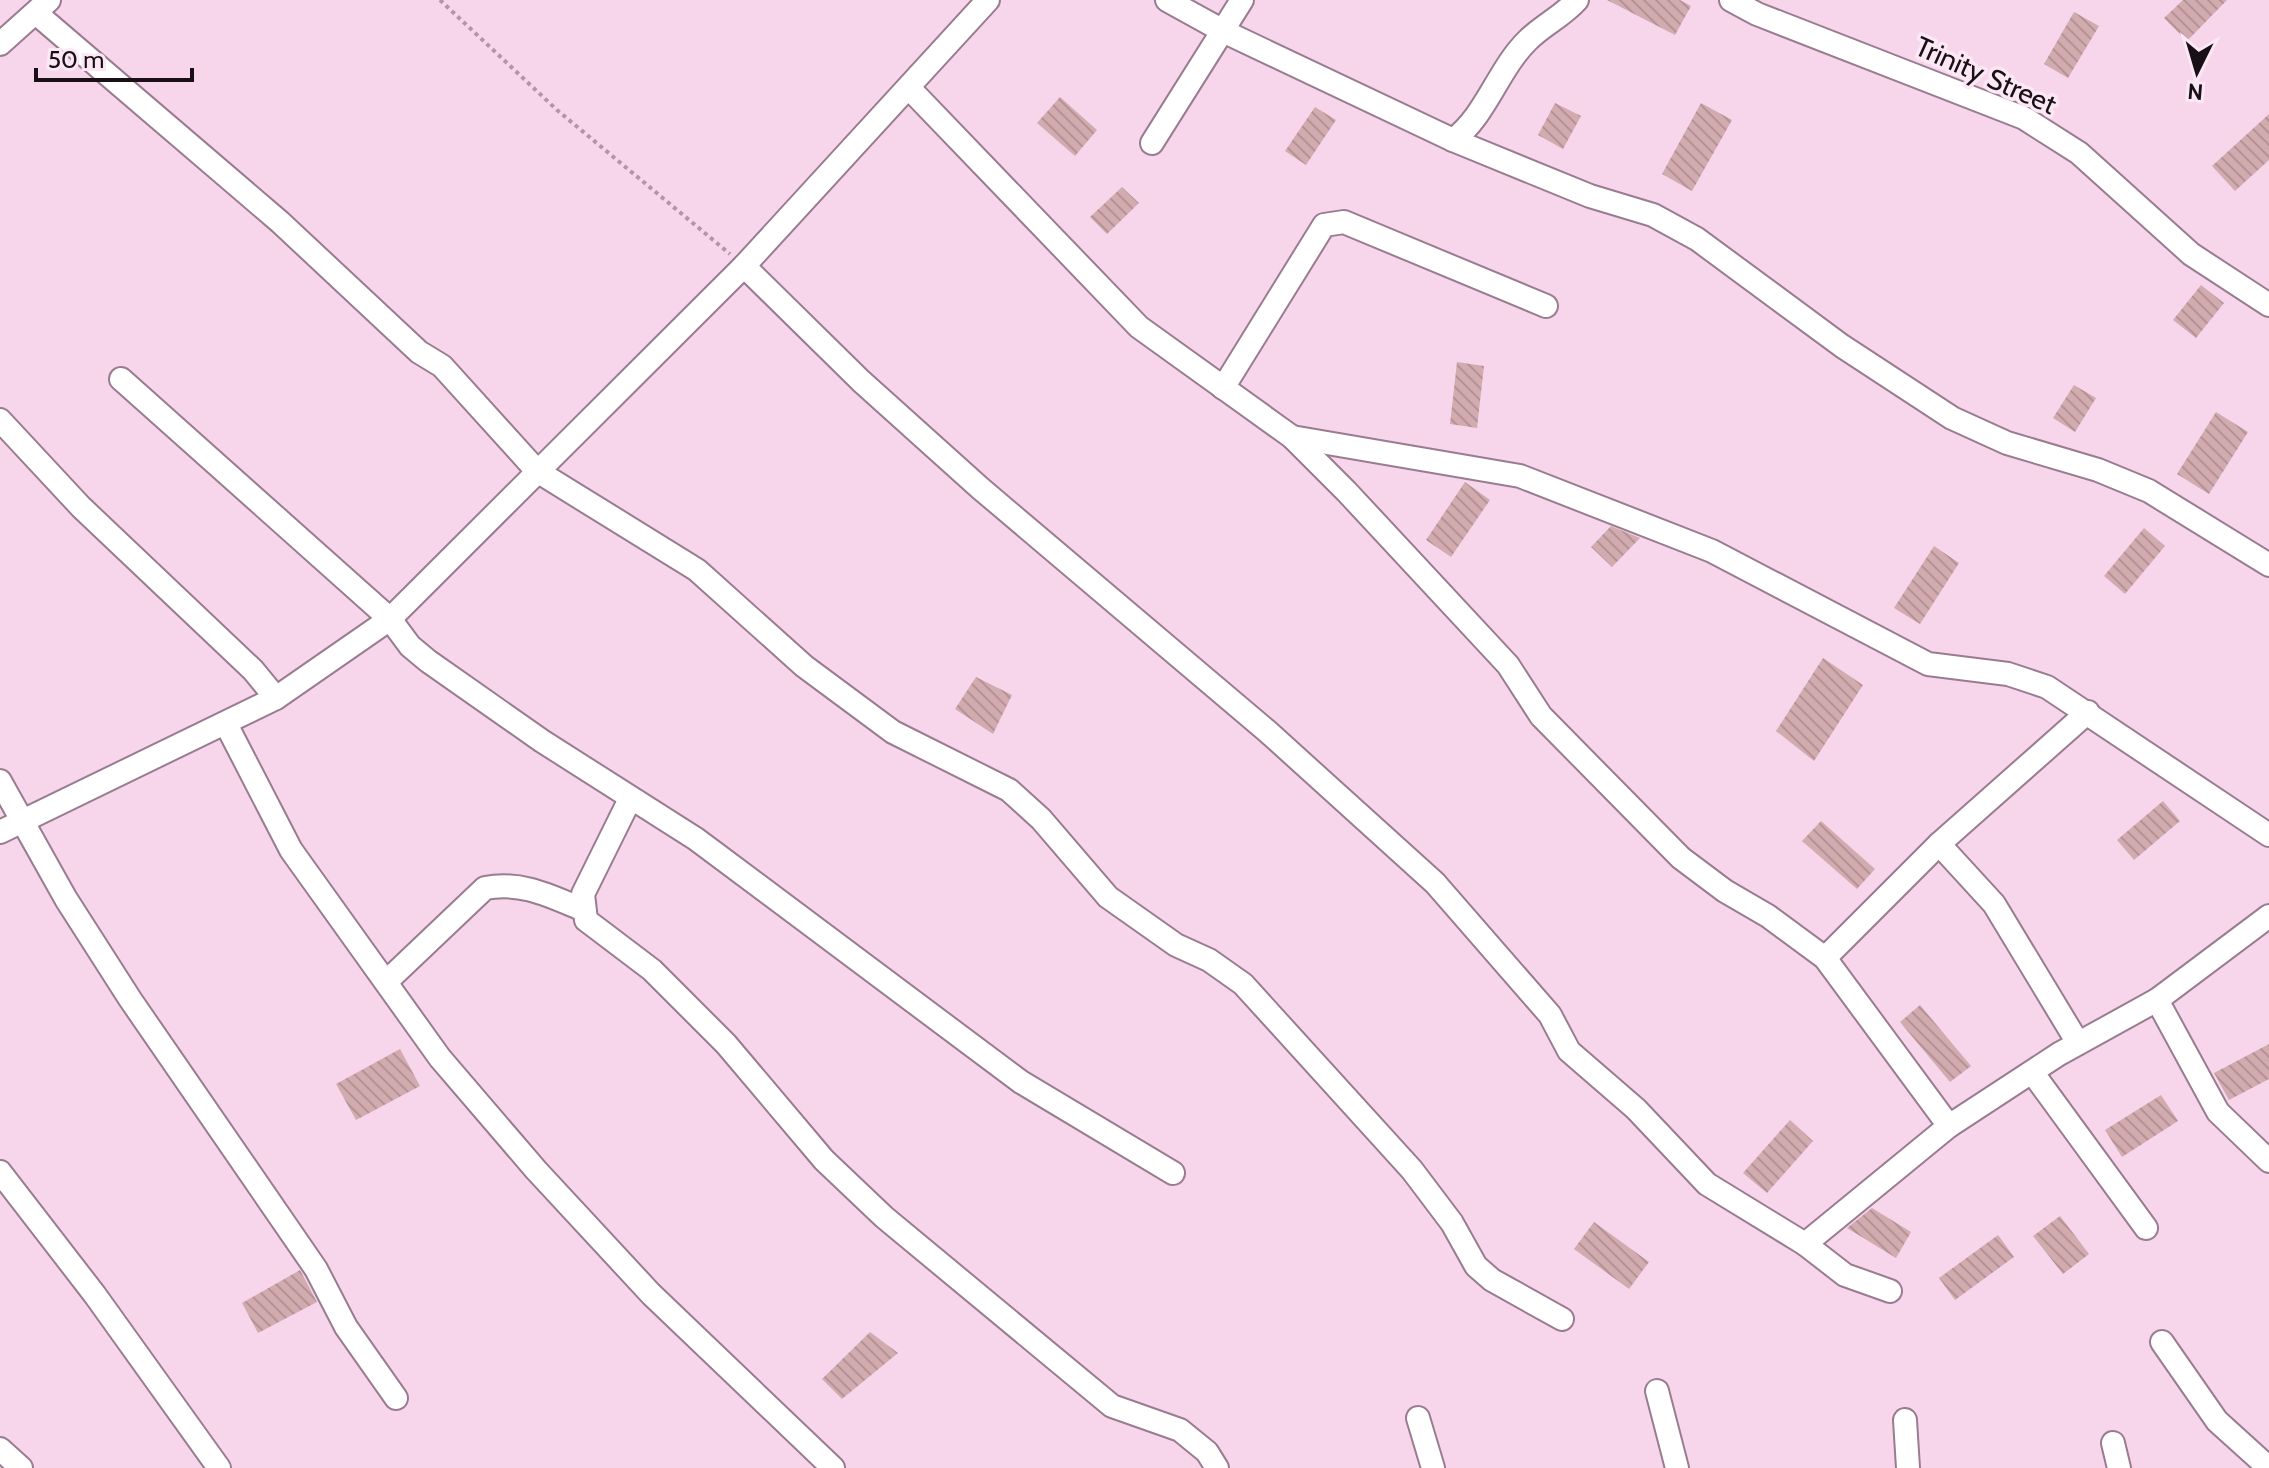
<svg xmlns="http://www.w3.org/2000/svg" width="2269" height="1468" viewBox="0 0 2269 1468" font-family="Cabin,sans-serif">
<style>
.building{fill:url(#building-back-hatch)}
.lines{fill:none;stroke-linecap:round;stroke-linejoin:round}
.minor-casing{stroke:#997c90;stroke-width:26}
.path{stroke:#b096a7;stroke-width:4;stroke-dasharray:4 4;stroke-linecap:butt}
.minor{stroke:#fff;stroke-width:22}
.labels{text-anchor:middle;stroke-width:7;stroke-linejoin:round;paint-order:stroke}
.street-label{font-size:28px;fill:#190f16;stroke:#fce8f5}
</style>
<defs>
<pattern id="building-back-hatch" width="6" height="6" patternUnits="userSpaceOnUse" patternTransform="scale(2)"><rect width="6" height="6" fill="#d2abaf"/><path d="M-1 5l2 2M0 0l6 6M5-1l2 2" fill="none" stroke="#b49296"/></pattern>
</defs>
<rect width="100%" height="100%" fill="#f7d6ec"/>
<g class="building">
<path d="M1607,0H1680L1691,6L1675,35Z"/>
<path d="M2183,0H2227L2187,41L2164,18Z"/>
<path d="M2074,12L2099,26L2068,78L2044,64Z"/>
<path d="M1060,97L1097,130L1075,156L1037,123Z"/>
<path d="M1555,103L1581,116L1563,149L1538,135Z"/>
<path d="M1701,103L1732,120L1692,191L1662,174Z"/>
<path d="M1315,107L1336,120L1306,165L1285,151Z"/>
<path d="M2269,114V160L2235,191L2212,166Z"/>
<path d="M1122,187L1139,203L1107,234L1090,217Z"/>
<path d="M2201,285L2224,303L2196,338L2173,320Z"/>
<path d="M1457,362L1484,366L1477,428L1450,424Z"/>
<path d="M2074,385L2096,398L2075,432L2053,418Z"/>
<path d="M2216,412L2248,432L2209,494L2177,474Z"/>
<path d="M1465,482L1490,500L1451,557L1426,540Z"/>
<path d="M1611,526L1640,538L1612,567L1591,547Z"/>
<path d="M2144,528L2165,546L2125,594L2104,576Z"/>
<path d="M1934,546L1959,563L1920,624L1894,608Z"/>
<path d="M1823,658L1863,685L1814,761L1776,731Z"/>
<path d="M976,677L1012,695L993,734L955,709Z"/>
<path d="M2163,801L2180,821L2134,860L2117,840Z"/>
<path d="M1821,821L1875,869L1857,889L1802,841Z"/>
<path d="M1920,1005L1971,1066L1950,1082L1900,1022Z"/>
<path d="M2269,1044V1079L2229,1100L2214,1073Z"/>
<path d="M400,1049L420,1086L356,1120L336,1084Z"/>
<path d="M2161,1095L2178,1121L2122,1157L2105,1130Z"/>
<path d="M1790,1120L1813,1141L1767,1193L1743,1173Z"/>
<path d="M1872,1208L1911,1232L1896,1258L1847,1228Z"/>
<path d="M2060,1216L2089,1254L2063,1274L2033,1236Z"/>
<path d="M1594,1222L1649,1262L1629,1289L1574,1249Z"/>
<path d="M1998,1235L2014,1257L1955,1300L1939,1278Z"/>
<path d="M300,1270L317,1302L258,1333L242,1303Z"/>
<path d="M870,1332L898,1353L842,1399L822,1379Z"/>
</g>
<g class="lines">
<defs>
<g id="minor">
<path d="M1167,0L1225,32L1453,140L1590,196L1653,215L1697,239L1842,346L1952,418L2007,443L2098,470L2149,491L2269,565"/>
<path d="M1731,0L1757,14L2024,118L2079,153L2191,254L2269,305"/>
<path d="M37,14L280,222L419,352L442,366L537,471L697,570L804,666L893,732L1009,790L1041,819L1108,897L1176,945L1209,960L1243,984L1412,1170L1452,1223L1476,1266L1492,1280L1562,1319"/>
<path d="M0,44L49,0"/>
<path d="M910,89L1139,327L1292,437L1347,492L1508,665L1541,716L1681,858L1725,891L1768,916L1825,958L1949,1126"/>
<path d="M1453,140C1486,116 1498,69 1528,40C1543,25 1563,16 1577,0"/>
<path d="M1152,143L1242,0"/>
<path d="M744,266L861,381L980,488L1267,731L1435,883L1550,1015L1569,1051L1636,1109L1707,1184L1805,1244L1845,1275L1890,1291"/>
<path d="M121,379L390,619L410,646L428,661L542,741L696,839L1021,1082L1173,1173"/>
<path d="M1223,388L1324,225L1344,222L1546,306"/>
<path d="M0,420L81,507L253,670L276,698"/>
<path d="M1292,437L1520,476L1712,551L1928,664L2008,674L2047,687L2269,835"/>
<path d="M226,724L291,850L440,1058L536,1170L651,1294L833,1468"/>
<path d="M0,781L66,899L130,999L316,1269L346,1327L396,1398"/>
<path d="M630,799L583,894L586,920L652,970L726,1044L824,1160L884,1217L1112,1406L1180,1430L1207,1452L1217,1468"/>
<path d="M0,832L276,698L390,619L744,266L988,0"/>
<path d="M1825,958L1939,844"/>
<path d="M386,982L485,888C522,881 550,896 584,910"/>
<path d="M2157,1000L2218,1112L2269,1161"/>
<path d="M2078,1043L1994,904L1939,844L2088,712"/>
<path d="M2032,1072L2146,1228"/>
<path d="M0,1172L95,1295L219,1468"/>
<path d="M1805,1244L1949,1126L2059,1054L2157,1000L2269,916"/>
<path d="M2162,1342L2217,1421L2269,1468"/>
<path d="M1657,1391L1677,1468"/>
<path d="M1418,1418L1433,1468"/>
<path d="M1905,1420L1908,1468"/>
<path d="M2113,1443L2119,1468"/>
<path d="M0,1449L21,1468"/>
</g>
</defs>
<use href="#minor" class="minor-casing"/>
<path class="path" d="M440,0L557,110L730,254"/>
<use href="#minor" class="minor"/>
</g>
<g class="labels">
<g class="street-label">
<text transform="translate(1986 75) rotate(24)" y="10">Trinity Street</text>
</g>
</g>
<g transform="translate(2197 72) rotate(185)" stroke="#fce8f5" stroke-width="6" paint-order="stroke">
<path d="M0-6L14 30L0 20L-14 30Z" fill="#190f16"/>
<text y="-12" font-size="22" font-weight="bold" text-anchor="middle" fill="#190f16">N</text>
</g>
<path d="M36 68v12h156v-12" fill="none" stroke="#190f16" stroke-width="4"/>
<text x="48" y="68" font-size="24" fill="#190f16" stroke="#fce8f5" stroke-width="6" paint-order="stroke">50 m</text>
</svg>
